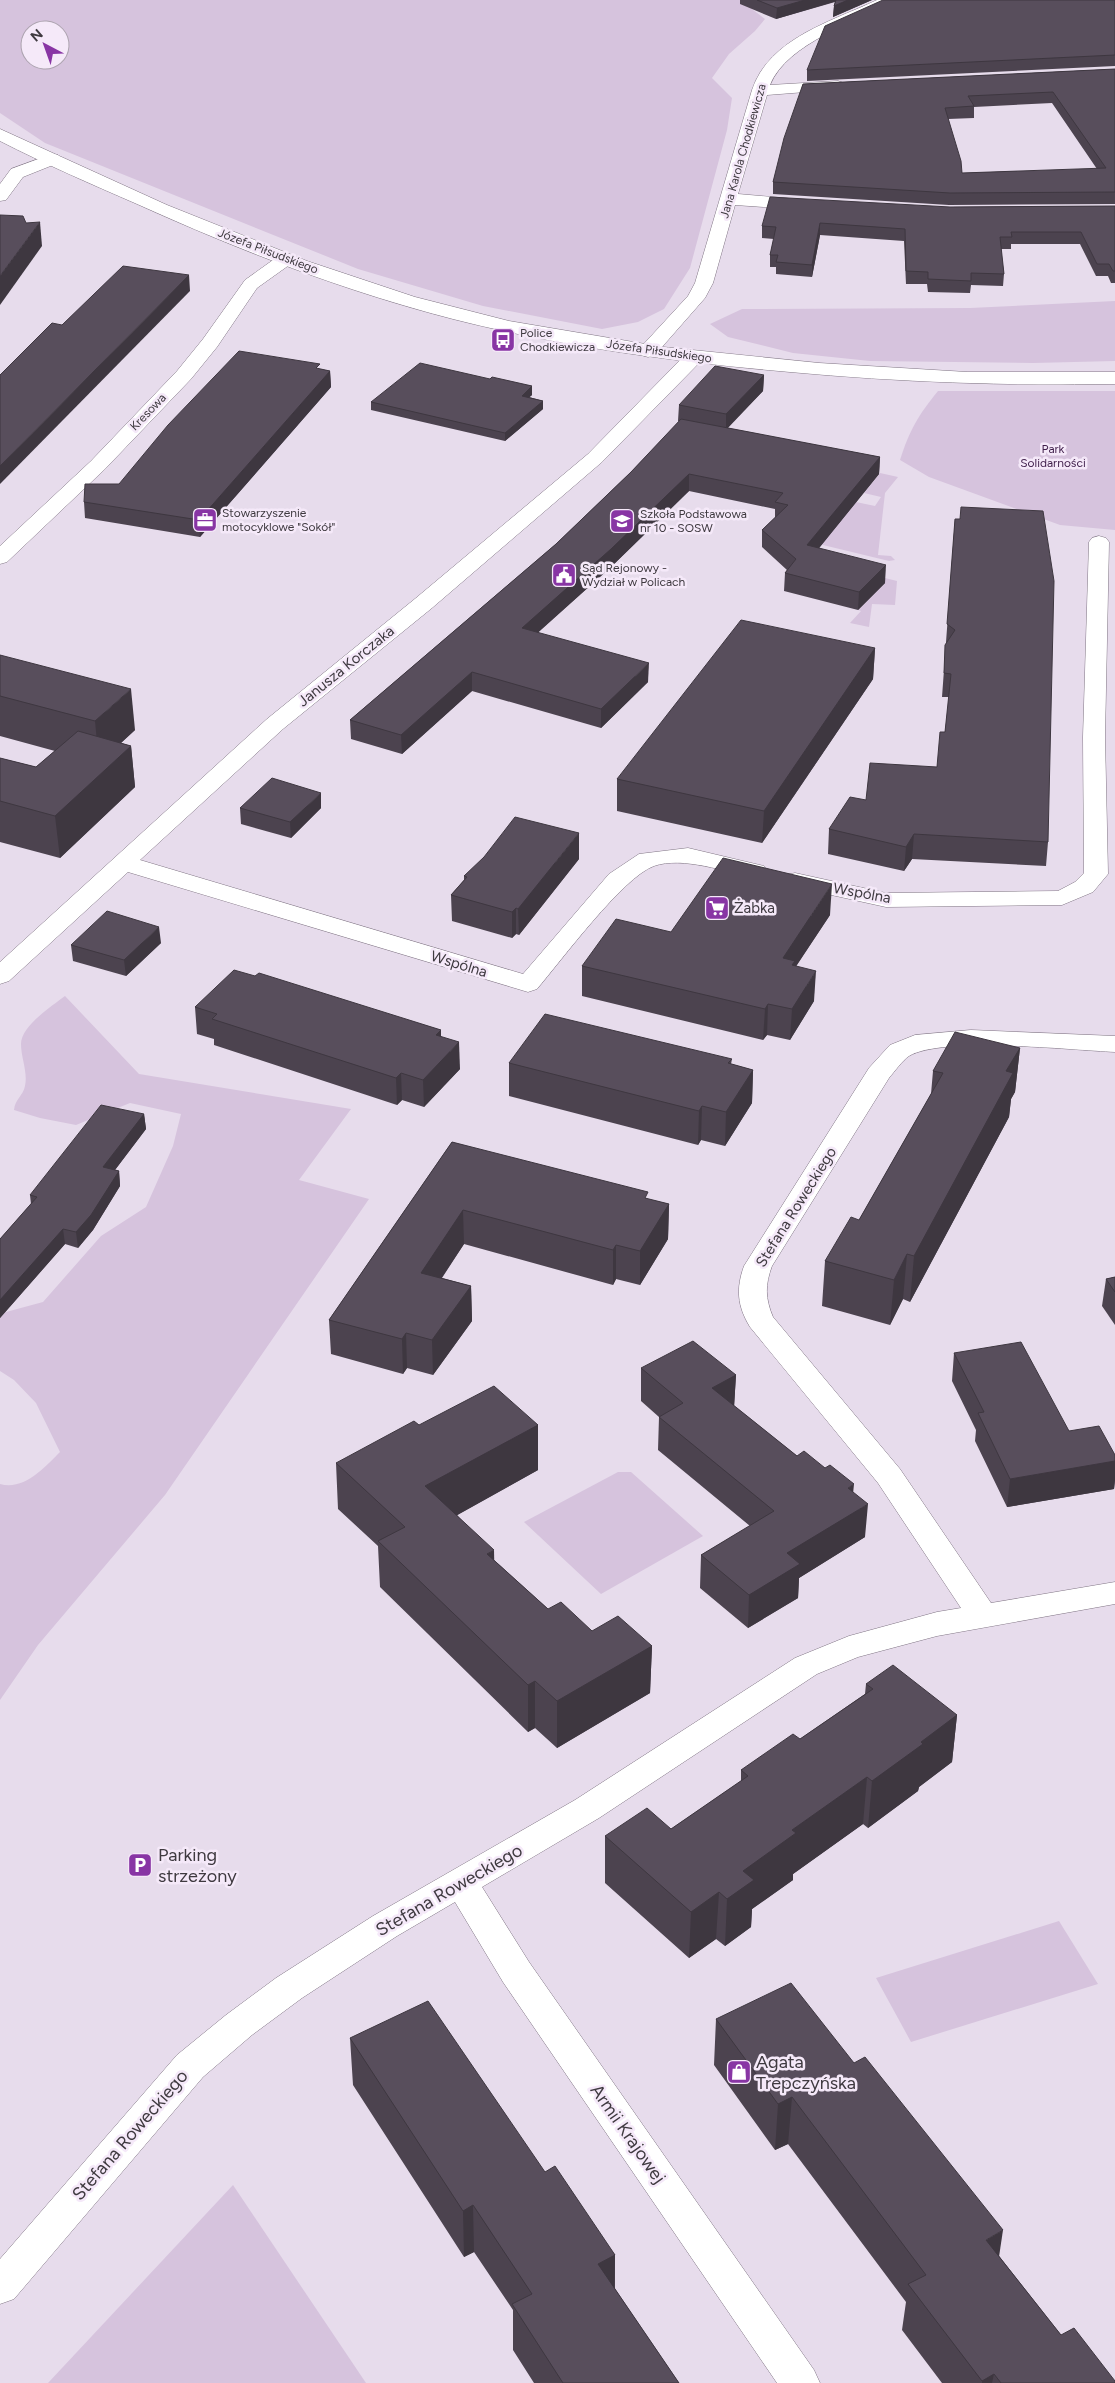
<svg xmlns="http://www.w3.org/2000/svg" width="1115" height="2383" viewBox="0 0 1115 2383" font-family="Figtree,sans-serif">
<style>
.green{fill:#d6c3dd;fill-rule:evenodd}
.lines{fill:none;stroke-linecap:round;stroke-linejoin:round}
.street-casing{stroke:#807584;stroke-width:1}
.secondary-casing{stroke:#807584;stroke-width:1}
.street{fill:#fff;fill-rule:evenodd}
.secondary{fill:#fff;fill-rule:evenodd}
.wall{fill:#4c434f;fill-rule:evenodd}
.shaded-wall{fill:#3e3740}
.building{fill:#584e5c;stroke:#3e3740;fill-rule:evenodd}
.labels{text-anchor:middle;stroke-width:5;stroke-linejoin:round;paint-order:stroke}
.far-street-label{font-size:12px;fill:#3f3a40;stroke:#f5e9f9}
.far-poi-label{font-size:12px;fill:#3f3a40;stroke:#f5e9f9;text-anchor:start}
.far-park-label{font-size:12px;fill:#3f1e4a;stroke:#f5e9f9}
.street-label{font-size:15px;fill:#3f3a40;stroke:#f5e9f9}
.poi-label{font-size:15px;fill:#3f3a40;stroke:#f5e9f9;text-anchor:start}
.near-poi-label{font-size:18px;fill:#3f3a40;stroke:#f5e9f9;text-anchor:start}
.near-street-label{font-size:18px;fill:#3f3a40;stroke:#f5e9f9}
</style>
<rect width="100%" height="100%" fill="#e7dcec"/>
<g class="green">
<path d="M0,0H740L765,19L755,31L729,54L712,78L732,98L727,130L690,268L664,309L638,322L602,329L483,306L358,269L45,143L0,113ZM30,30H60V60H30Z"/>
<path d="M1115,301V361L1033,363L870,361L793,353L728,337L710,324L742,309L970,308Z"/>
<path d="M938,391H1115V530L1060,525L929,477L900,460C909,431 919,414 938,391Z"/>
<path d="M880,473L898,477L885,493L878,555L891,556L895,560L889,561L823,545L812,537L856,502L875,506L881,497L864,493Z"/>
<path d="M857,571L897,581L895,605L872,604L869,627L850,623L861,611L858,610L884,583Z"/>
<path d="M65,996L139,1074L351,1109L299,1180L369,1199L165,1495L38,1645L0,1700V1484C24,1491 45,1467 60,1452L36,1403L14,1380L0,1371V1311L6,1312L43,1302L101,1236L146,1207L173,1146L181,1114L130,1103L76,1125L40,1118L14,1110C15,1099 23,1096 25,1086C28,1072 21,1058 21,1044C21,1026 52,1006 65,996Z"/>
<path d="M618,1472H631L703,1536L601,1594L524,1522Z"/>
<path d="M1059,1921L1098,1984L911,2042L876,1978Z"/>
<path d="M233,2185L366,2383H48Z"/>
</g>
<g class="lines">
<defs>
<g id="street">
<path d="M877,0H898L895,3C857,21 787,43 770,85L838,81L844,83L846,86L844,89L767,95L738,194L806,200L812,201L815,205L812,209L806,210L735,205L713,283L705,298L655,355L648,357L641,355L639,351L641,347L688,296L695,283L752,90C769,38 833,21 877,0Z"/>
<path d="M52,154L58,155L61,159L58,163L23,177L6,200L0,201V184L11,169Z"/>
<path d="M286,254L292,255L295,259L292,263L257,288L217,347L191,379L105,469L7,562L0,564V546L91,461L177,371L203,339L245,280L280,255Z"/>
<path d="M694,351L701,353L704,357L701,361L602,462L432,608L283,729L140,860L523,974L609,874L639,854L688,848L764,866L767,871L764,876L755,878C727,872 682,856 654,866C623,877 561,961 537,989L528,992L128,872L9,981L0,984V962L267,719L416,598L588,454L687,353Z"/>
<path d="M1099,536L1106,538L1109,542L1105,737L1108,874L1093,892L1062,905L886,907L786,885L783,880L786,875L795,873L886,893L1058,891L1075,882L1084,873L1083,737L1089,542L1092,538Z"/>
<path d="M971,1030L1115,1036V1052C1071,1050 943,1036 909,1056C902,1061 895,1071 889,1078L772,1266C765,1285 765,1298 773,1317L900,1469L991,1603L1115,1582V1604L937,1636L858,1657L817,1674L599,1818L482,1887L529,1962L814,2370L820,2383H777L503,1982L455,1902L397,1936L302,1998L252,2035L203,2077L14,2299L0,2304V2259L177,2055L226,2015L276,1978L373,1916L575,1800L795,1658L849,1636L937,1612L961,1608L878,1483L750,1327C737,1306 736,1288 744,1266L869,1068L890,1045L915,1035Z"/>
</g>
<path id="secondary" d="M0,129L167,205L307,261L415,297L509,321L663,347L819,363L967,372H1115V384C1007,386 899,382 790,372C677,362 563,347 453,319C344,291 239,250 137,204C91,184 45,164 0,141Z"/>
</defs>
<use href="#street" class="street-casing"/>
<use href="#secondary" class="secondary-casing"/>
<use href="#street" class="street"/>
<use href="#secondary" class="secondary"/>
</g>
<g class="wall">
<path d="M740,0H872L833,17L834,6L835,2L776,19L740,4Z"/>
<path d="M1115,0V66L807,81V70Z"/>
<path d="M1115,69V204L949,205L773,194V182L803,84ZM1052,103L1097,169L962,173L948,119L974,118V107Z"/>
<path d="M1115,206V283H1111L1108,276H1096L1080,244H1011V249H1001L1004,274L1003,286L971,285L970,293L928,292L927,284H906L904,241L820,235L812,277L776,274V267H770V255L774,239L762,238V226L950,207Z"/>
<path d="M320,369L330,371L331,387L200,537L85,518L84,502L119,484Z"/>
<path d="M764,375L763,391L727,428L880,457L879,474L819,548L885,583L858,610L784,591L785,573L787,570L762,547V530L775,518V509L689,491L611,567L537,633L648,682L601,728L472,691L402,754L351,739L350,720L556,544L631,472L680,421H678L679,405Z"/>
<path d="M490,379L532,386V395L529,397L543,401V409L505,441L371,410V402Z"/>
<path d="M955,519L1048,842L1046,866L912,859L904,871L828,854L829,829L866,800L937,767L945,732L949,697H942Z"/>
<path d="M875,648L873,679L762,843L617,811V779Z"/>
<path d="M0,655L135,730L121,743L131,746L135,787L60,858L0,842V758L36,767L55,751L0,736Z"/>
<path d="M240,808H321L291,838L241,824Z"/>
<path d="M579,859L519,935L516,934L512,938L452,921L451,895L464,880V876Z"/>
<path d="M830,915L796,966L814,1001L790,1040L767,1035L763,1040L582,996V966L671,932Z"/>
<path d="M161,943L126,976L73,961L71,945Z"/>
<path d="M255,976L441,1030V1036L460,1069L424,1107L402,1100L397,1105L214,1045V1039L197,1034L195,1007Z"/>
<path d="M1020,1048L1015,1092L1011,1099L1009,1117L910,1302L903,1299L890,1325L822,1306L825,1261L859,1220L931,1094L933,1071Z"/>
<path d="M732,1059L731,1064L753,1070L752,1103L725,1146L701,1140L698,1145L509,1096V1063Z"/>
<path d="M144,1114L146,1129L115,1170L119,1171L120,1186L93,1230L78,1248L65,1244L0,1318V1239L31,1204L30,1195Z"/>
<path d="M452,1142L648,1199L669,1204L668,1239L640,1285L616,1279L613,1285L464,1244L442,1278L471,1286L472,1321L433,1375L407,1368L403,1374L331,1354L329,1320Z"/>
<path d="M1115,1277V1325L1102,1306L1106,1279Z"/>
<path d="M954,1353L1069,1431L1115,1455V1480L1114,1489L1007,1507L975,1441L976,1430L952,1381Z"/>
<path d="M641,1368L736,1375L734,1406L797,1456L853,1492L865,1537L799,1578L798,1598L748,1628L700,1588L701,1555L750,1526L658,1450L659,1417L641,1401Z"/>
<path d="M538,1425V1470L457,1515L494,1560L548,1609L592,1631L652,1646L650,1693L557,1748L535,1728L528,1732L380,1587L378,1546L338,1509L336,1463Z"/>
<path d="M866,1684L957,1715L952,1762L919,1787L918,1791L868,1828L863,1824L793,1874V1880L752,1909L751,1927L725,1946L716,1939L689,1958L605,1883V1836L671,1829L741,1781V1770L800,1739L865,1694Z"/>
<path d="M716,2019L999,2256L1061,2335L1115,2383H942L902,2330L906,2302L788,2144L775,2150L714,2065Z"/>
<path d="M350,2038L545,2172L615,2255V2289L679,2383H534L513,2350V2310L474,2252L464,2257L353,2085Z"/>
</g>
<g class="shaded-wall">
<path d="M805,0H840L776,19L777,8Z"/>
<path d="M848,0H872L833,17L834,6Z"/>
<path d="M40,222L42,246L0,305V276Z"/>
<path d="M820,223V235L812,277V265Z"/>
<path d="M189,275L190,291L0,484V466Z"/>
<path d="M330,371L331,387L200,537L199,520Z"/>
<path d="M764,375L763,391L726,430V414Z"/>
<path d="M532,386V395L522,404V396Z"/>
<path d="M543,401V409L505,441V433Z"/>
<path d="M880,457L879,474L807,563V545Z"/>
<path d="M689,474V491L611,567L522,647V628Z"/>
<path d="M886,565L885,583L858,610L859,592Z"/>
<path d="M875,648L873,679L762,843L764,811Z"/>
<path d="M649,663L648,682L601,728V709Z"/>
<path d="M472,672V691L402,754L401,735Z"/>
<path d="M131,689L135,730L99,763L95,721Z"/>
<path d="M131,746L135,787L60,858L55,816Z"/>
<path d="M321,793V808L291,838L290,822Z"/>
<path d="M579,833V859L519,935L518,909Z"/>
<path d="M914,834L912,859L904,871L906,847Z"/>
<path d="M832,884L830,915L795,968L783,958Z"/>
<path d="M516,908V934L512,938V912Z"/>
<path d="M159,927L161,943L126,976L124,960Z"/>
<path d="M816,971L814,1001L790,1040L792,1009Z"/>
<path d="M768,1004L767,1035L763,1040L765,1009Z"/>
<path d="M441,1030V1056L436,1035Z"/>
<path d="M459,1042L460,1069L424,1107L423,1080Z"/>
<path d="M1020,1048L1015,1092L1011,1099L1009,1117L910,1302L914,1256L1006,1071Z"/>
<path d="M753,1070L752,1103L725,1146L726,1112Z"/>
<path d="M401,1073L402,1100L397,1105L396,1078Z"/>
<path d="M702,1106L701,1140L698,1145L699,1111Z"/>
<path d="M144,1114L146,1129L105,1183L103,1167Z"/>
<path d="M119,1171L120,1186L93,1230L78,1248L76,1232Z"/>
<path d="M669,1204L668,1239L640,1285V1251Z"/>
<path d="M463,1210L464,1244L422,1307L421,1273Z"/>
<path d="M63,1229L65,1244L0,1318V1300Z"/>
<path d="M616,1245V1279L613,1285V1250Z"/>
<path d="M907,1254L903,1299L890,1325L894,1280Z"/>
<path d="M471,1286L472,1321L433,1375L432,1340Z"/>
<path d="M406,1333L407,1368L403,1374L402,1339Z"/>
<path d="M736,1375L734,1408L712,1388Z"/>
<path d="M538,1425V1470L427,1532L425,1486Z"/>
<path d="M1115,1461V1480L1114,1489L1007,1507L1010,1479Z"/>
<path d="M854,1484L851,1514L868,1504L865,1537L799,1578L798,1598L748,1628L749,1595L787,1553L848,1488Z"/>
<path d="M494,1550L495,1597L487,1554Z"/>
<path d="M652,1646L650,1693L557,1748V1701Z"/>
<path d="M535,1681V1728L528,1732V1685Z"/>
<path d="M957,1715L952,1762L919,1787L918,1791L868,1828L872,1781L921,1742Z"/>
<path d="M867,1777L863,1824L793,1874V1880L752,1909L751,1927L725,1946L727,1899L743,1871L792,1830Z"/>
<path d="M719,1892L716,1939L689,1958L691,1912Z"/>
<path d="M792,2097L788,2144L775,2150L778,2104Z"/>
<path d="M473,2205L474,2252L464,2257L463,2211Z"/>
<path d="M1003,2230L996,2277L986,2240Z"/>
<path d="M615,2255L614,2301L598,2264Z"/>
<path d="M994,2374L992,2383H982V2381Z"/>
</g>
<g class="building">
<path d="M757,0H805L777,8Z"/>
<path d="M836,0H848L834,6Z"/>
<path d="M883,0H1115V55L807,70L825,26Z"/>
<path d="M1115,69V192L950,193L773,182L784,138L803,84ZM1053,92L1106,168L962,173L961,161L945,108L974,106L968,96Z"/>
<path d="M770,197L950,207L1115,206V271H1113L1109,264H1097L1081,232H1011L1012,237H1000L1004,274L971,273V281L928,279V272L906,271L905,229L820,223L812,265L776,262L778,255H770L776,227L762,226Z"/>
<path d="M0,215L23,216L26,223L40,222L0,276Z"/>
<path d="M123,266L189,275L0,466V375L52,323L62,325Z"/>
<path d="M239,351L320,364L316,368L330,371L199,520L84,502L85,484H119L168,425Z"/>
<path d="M420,363L490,379L492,377L532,386L522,396L543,401L505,433L371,402Z"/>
<path d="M715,366L764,375L726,414L679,405Z"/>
<path d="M681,419L880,457L807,545L886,565L859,592L785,573L796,559L762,530L788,505L775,502L783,493L689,474L611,549L522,628L649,663L601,709L472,672L401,735L350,720L556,544L631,472Z"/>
<path d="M961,507L1043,511L1054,581L1048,842L914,834L906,847L829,829L850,797L866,800L870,763L937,767L940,732H945L951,674L944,673L945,645L955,630L947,624L955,519H960Z"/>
<path d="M741,620L875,648L764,811L617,779Z"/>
<path d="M0,655L131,689L95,721L0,696Z"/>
<path d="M78,731L131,746L55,816L0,801V758L36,767Z"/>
<path d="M272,778L321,793L290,822L240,808Z"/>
<path d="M515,817L579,833L518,909L516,908L512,912L451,895L467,877L464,876L484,857Z"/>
<path d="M723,858L832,884L783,958L795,961L792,965L816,971L792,1009L768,1004L765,1009L582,966L616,919L671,932Z"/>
<path d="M107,911L159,927L124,960L71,945Z"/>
<path d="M234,970L255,976L259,973L441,1030L436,1035L459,1042L423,1080L401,1073L396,1078L212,1019L217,1014L195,1007Z"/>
<path d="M545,1014L732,1059L728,1063L753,1070L726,1112L702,1106L699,1111L509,1063Z"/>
<path d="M955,1032L1020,1048L1006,1071L1013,1073L914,1256L907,1254L894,1280L825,1261L851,1217L859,1220L943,1073L933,1071Z"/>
<path d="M101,1105L144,1114L103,1167L119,1171L91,1215L76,1232L63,1229L0,1300V1239L37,1197L30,1195Z"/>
<path d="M452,1142L648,1192L645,1198L669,1204L640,1251L616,1245L613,1250L463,1210L421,1273L471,1286L432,1340L406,1333L402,1339L329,1320Z"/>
<path d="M1115,1277V1292L1106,1279Z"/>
<path d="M693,1341L736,1375L712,1388L797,1456L804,1451L825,1468L830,1465L854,1484L848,1488L868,1504L787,1553L800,1564L749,1595L701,1555L774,1511L659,1417L683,1403L641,1368Z"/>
<path d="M1021,1342L1069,1431L1099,1426L1115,1455V1461L1010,1479L978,1413L984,1412L954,1353Z"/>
<path d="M494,1386L538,1425L425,1486L494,1550L487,1554L548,1609L561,1602L592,1631L618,1616L652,1646L557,1701L535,1681L528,1685L378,1541L405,1527L336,1463L414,1421L419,1425Z"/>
<path d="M893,1665L957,1715L921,1742L923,1744L872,1781L867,1777L792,1830L796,1833L743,1871L754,1880L727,1899L719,1892L691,1912L605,1836L647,1808L671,1829L748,1776L741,1770L793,1734L800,1739L873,1689L866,1684Z"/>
<path d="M791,1983L854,2063L865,2057L1003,2230L986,2240L1061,2335L1074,2328L1115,2381V2383H1001L994,2374L982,2381L908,2284L926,2275L792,2097L778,2104L716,2019Z"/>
<path d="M428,2001L545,2172L555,2166L615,2255L598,2264L679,2383H563L512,2304L532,2294L473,2205L463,2211L350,2038Z"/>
</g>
<defs>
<symbol id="bus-square" viewBox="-11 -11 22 22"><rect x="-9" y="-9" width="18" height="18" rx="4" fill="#8835a4" stroke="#f5e9f9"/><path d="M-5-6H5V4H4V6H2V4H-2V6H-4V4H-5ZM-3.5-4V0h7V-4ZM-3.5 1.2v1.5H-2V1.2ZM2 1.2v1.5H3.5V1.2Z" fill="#fff"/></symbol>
<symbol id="office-square" viewBox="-11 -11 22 22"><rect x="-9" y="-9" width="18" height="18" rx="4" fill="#8835a4" stroke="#f5e9f9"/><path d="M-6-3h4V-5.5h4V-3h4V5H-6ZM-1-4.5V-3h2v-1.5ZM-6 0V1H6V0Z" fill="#fff"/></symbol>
<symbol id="school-square" viewBox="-11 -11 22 22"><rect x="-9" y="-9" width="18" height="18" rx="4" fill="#8835a4" stroke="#f5e9f9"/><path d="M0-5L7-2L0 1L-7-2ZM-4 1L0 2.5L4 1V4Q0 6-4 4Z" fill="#fff"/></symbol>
<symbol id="civic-square" viewBox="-11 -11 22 22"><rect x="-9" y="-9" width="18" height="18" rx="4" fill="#8835a4" stroke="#f5e9f9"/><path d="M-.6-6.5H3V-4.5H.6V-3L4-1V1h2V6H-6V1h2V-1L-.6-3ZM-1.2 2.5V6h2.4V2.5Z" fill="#fff"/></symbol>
<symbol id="supermarket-square" viewBox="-11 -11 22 22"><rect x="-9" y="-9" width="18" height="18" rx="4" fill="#8835a4" stroke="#f5e9f9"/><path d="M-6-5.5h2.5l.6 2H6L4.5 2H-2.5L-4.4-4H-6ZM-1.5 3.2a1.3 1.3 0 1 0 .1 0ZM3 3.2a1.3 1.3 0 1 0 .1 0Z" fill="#fff"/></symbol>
<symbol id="parking-square" viewBox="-11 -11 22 22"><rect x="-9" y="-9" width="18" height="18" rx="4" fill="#8835a4" stroke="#f5e9f9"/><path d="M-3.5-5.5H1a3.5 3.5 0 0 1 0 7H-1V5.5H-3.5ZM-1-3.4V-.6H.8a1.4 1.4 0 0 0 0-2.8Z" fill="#fff"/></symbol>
<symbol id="shop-square" viewBox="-11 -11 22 22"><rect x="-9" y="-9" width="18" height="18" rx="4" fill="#8835a4" stroke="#f5e9f9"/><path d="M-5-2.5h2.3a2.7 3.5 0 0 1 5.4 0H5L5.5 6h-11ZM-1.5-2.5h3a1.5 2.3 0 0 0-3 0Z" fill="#fff"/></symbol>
</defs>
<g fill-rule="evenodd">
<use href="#bus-square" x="489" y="326" width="28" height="28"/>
<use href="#office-square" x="191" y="506" width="28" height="28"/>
<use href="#school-square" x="608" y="507" width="28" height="28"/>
<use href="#civic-square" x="550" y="561" width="28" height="28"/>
<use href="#supermarket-square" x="703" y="894" width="28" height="28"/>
<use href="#parking-square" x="126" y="1851" width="28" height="28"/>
<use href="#shop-square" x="725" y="2058" width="28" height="28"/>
</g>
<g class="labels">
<g class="far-street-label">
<text transform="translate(743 151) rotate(-74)" y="4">Jana Karola Chodkiewicza</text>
<text transform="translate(268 251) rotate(21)" y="4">Józefa Piłsudskiego</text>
<text transform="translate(659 351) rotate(8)" y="4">Józefa Piłsudskiego</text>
<text transform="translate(148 412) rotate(-46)" y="4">Kresowa</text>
</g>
<g class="far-poi-label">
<text x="520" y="337">Police<tspan x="520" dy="14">Chodkiewicza</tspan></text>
<text x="222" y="517">Stowarzyszenie<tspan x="222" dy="14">motocyklowe "Sokół"</tspan></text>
<text x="640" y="518">Szkoła Podstawowa<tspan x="640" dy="14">nr 10 - SOSW</tspan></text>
<text x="582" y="572">Sąd Rejonowy -<tspan x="582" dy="14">Wydział w Policach</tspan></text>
</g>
<g class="far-park-label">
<text x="1053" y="453">Park<tspan x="1053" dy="14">Solidarności</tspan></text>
</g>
<g class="street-label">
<text transform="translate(346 666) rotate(-39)" y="5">Janusza Korczaka</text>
<text transform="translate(862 893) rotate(10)" y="5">Wspólna</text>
<text transform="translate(459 964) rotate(17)" y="5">Wspólna</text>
<text transform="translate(796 1207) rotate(-58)" y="5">Stefana Roweckiego</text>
</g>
<g class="poi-label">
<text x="734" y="913">Żabka</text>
</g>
<g class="near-poi-label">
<text x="158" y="1861">Parking<tspan x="158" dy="21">strzeżony</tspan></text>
<text x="756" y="2068">Agata<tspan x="756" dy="21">Trepczyńska</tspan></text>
</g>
<g class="near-street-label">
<text transform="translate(449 1890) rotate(-30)" y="6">Stefana Roweckiego</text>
<text transform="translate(628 2134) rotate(55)" y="6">Armii Krajowej</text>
<text transform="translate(130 2135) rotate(-49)" y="6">Stefana Roweckiego</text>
</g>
</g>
<g transform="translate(45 45) rotate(319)"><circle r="24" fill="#f5e9f9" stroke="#aca3af"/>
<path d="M0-4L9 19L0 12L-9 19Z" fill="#8835a4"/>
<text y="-8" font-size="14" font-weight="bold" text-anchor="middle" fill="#3f3a40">N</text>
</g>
</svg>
